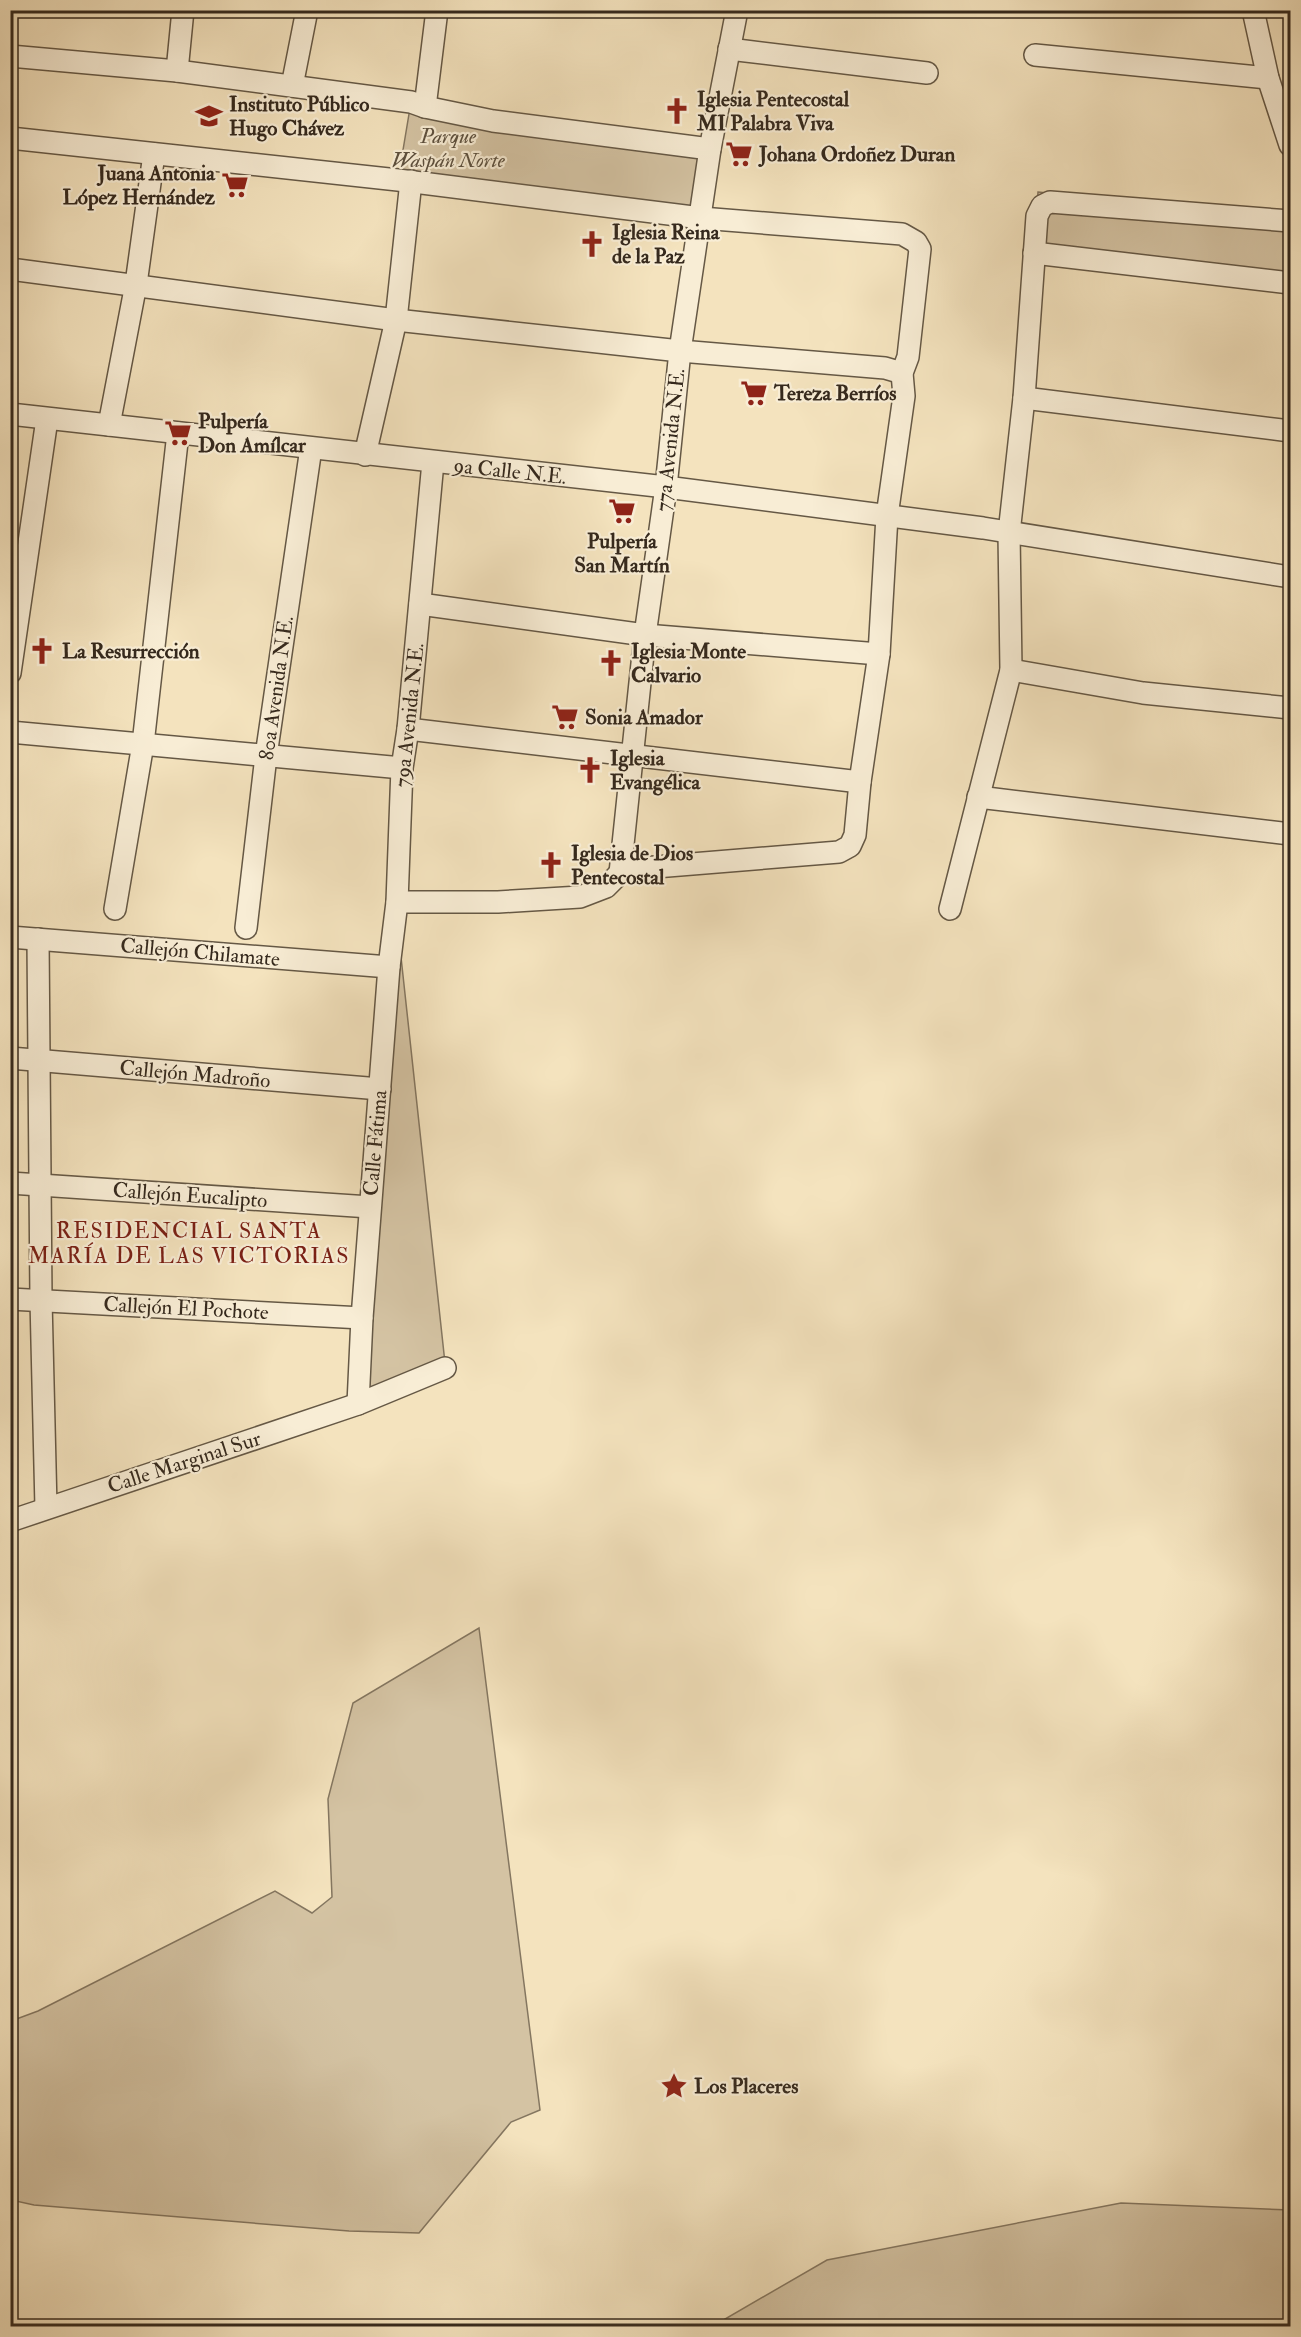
<svg xmlns="http://www.w3.org/2000/svg" width="1301" height="2337" viewBox="0 0 1301 2337" font-family="'IM FELL Double Pica',serif">
<style>
.green{fill:#d4c3a3;stroke:#847660;stroke-width:1.5}
.lines{fill:none;stroke-linecap:round;stroke-linejoin:round}
.street-casing{stroke:#655845;stroke-width:24}
.street{stroke:#f8edd5;stroke-width:21}
.labels{text-anchor:middle;stroke-width:4.5;stroke-linejoin:round;paint-order:stroke}
.poi-label{font-size:21px;font-weight:bold;fill:#35291d;stroke:#f8edd5;text-anchor:start}
.park-label{font-size:21px;font-style:italic;fill:#5d503e;stroke:#f8edd5}
.street-label{font-size:21px;fill:#35291d;stroke:#f8edd5}
.neighbourhood-label{font-size:22px;letter-spacing:1.5px;fill:#7a1f14;stroke:#f8edd5}
</style>
<rect width="100%" height="100%" fill="#f4e3be"/>
<filter id="stains"><feTurbulence type="fractalNoise" baseFrequency=".00333" numOctaves="4"/><feColorMatrix values="0 0 0 0 .2 0 0 0 0 .09 0 0 0 0 .02 0 0 0 .5 -.17"/></filter>
<radialGradient id="worn" r=".72"><stop offset=".6" stop-color="#630" stop-opacity="0"/><stop offset="1" stop-color="#630" stop-opacity=".3"/></radialGradient>
<g class="green">
<path d="M411,102L710,149L702,212L398,180Z"/>
<path d="M1038,192L1284,218L1290,235V292L1034,258Z"/>
<path d="M401,957L445,1363L359,1397L390,963Z"/>
<path d="M479,1628L540,2110L511,2122L419,2233L349,2231L34,2205L11,2200V2021L38,2011L275,1891L312,1913L332,1897L328,1799L353,1703Z"/>
<path d="M1121,2203L1290,2210V2326H713L827,2260Z"/>
</g>
<g class="lines">
<defs>
<g id="street">
<path d="M1253,10L1268,78L1290,145"/>
<path d="M729,49L927,73"/>
<path d="M1035,55L1268,78"/>
<path d="M10,56L177,71L411,102L425,107L493,121L710,149"/>
<path d="M177,71L183,10"/>
<path d="M292,86L307,10"/>
<path d="M425,107L437,10"/>
<path d="M10,138L398,180L701,218L902,234L916,242L920,249L908,357L902,373L904,396L887,516L879,654L860,782L855,835L850,846L839,852L643,868L620,873L606,887L580,897L498,902H397"/>
<path d="M1034,253L1290,283"/>
<path d="M10,269L396,320L680,351L885,368L902,373"/>
<path d="M1024,398L1290,431"/>
<path d="M10,414L666,487L983,528L1290,577"/>
<path d="M109,425L136,284L154,154"/>
<path d="M365,455L396,320L411,181"/>
<path d="M420,604L645,635L879,654"/>
<path d="M1011,670L1143,693L1290,708"/>
<path d="M10,673L47,419"/>
<path d="M408,729L860,782"/>
<path d="M10,732L402,768"/>
<path d="M978,797L1290,834"/>
<path d="M620,873L645,635L666,487L680,351L710,149L737,10"/>
<path d="M115,909L143,744L178,433"/>
<path d="M950,909L1011,670L1009,533L1024,398L1037,216L1042,206L1050,202L1290,221"/>
<path d="M246,928L266,756L311,448"/>
<path d="M10,937L389,967"/>
<path d="M38,939L41,1300L46,1508"/>
<path d="M10,1058L380,1089"/>
<path d="M10,1183L370,1207"/>
<path d="M10,1299L362,1318"/>
<path d="M358,1404L362,1318L389,967L397,902L402,768L408,729L433,462"/>
<path d="M10,1521L358,1404L445,1368"/>
</g>
</defs>
<use href="#street" class="street-casing"/>
<use href="#street" class="street"/>
</g>
<defs>
<symbol id="church-bare" viewBox="-9 -9 18 18"><path d="M-1.2-6h2.4v3.5h3.3v2.4h-3.3V6h-2.4V-.1h-3.3v-2.4h3.3Z" fill="#8f2418" stroke="#f8edd5" stroke-width="2.5" paint-order="stroke"/></symbol>
<symbol id="school-bare" viewBox="-9 -9 18 18"><path d="M0-5L7-2L0 1L-7-2ZM-4 1L0 2.5L4 1V4Q0 6-4 4Z" fill="#8f2418" stroke="#f8edd5" stroke-width="2.5" paint-order="stroke"/></symbol>
<symbol id="supermarket-bare" viewBox="-9 -9 18 18"><path d="M-6-5.5h2.5l.6 2H6L4.5 2H-2.5L-4.4-4H-6ZM-1.5 3.2a1.3 1.3 0 1 0 .1 0ZM3 3.2a1.3 1.3 0 1 0 .1 0Z" fill="#8f2418" stroke="#f8edd5" stroke-width="2.5" paint-order="stroke"/></symbol>
<symbol id="sight-bare" viewBox="-9 -9 18 18"><path d="M0-6L1.8-2.2L6-1.7L2.9 1.2L3.7 5.4L0 3.3L-3.7 5.4L-2.9 1.2L-6-1.7L-1.8-2.2Z" fill="#8f2418" stroke="#f8edd5" stroke-width="2.5" paint-order="stroke"/></symbol>
</defs>
<g fill-rule="evenodd">
<use href="#church-bare" x="658" y="92" width="38" height="38"/>
<use href="#school-bare" x="190" y="97" width="38" height="38"/>
<use href="#supermarket-bare" x="720" y="135" width="38" height="38"/>
<use href="#supermarket-bare" x="216" y="166" width="38" height="38"/>
<use href="#church-bare" x="573" y="225" width="38" height="38"/>
<use href="#supermarket-bare" x="735" y="374" width="38" height="38"/>
<use href="#supermarket-bare" x="159" y="414" width="38" height="38"/>
<use href="#supermarket-bare" x="603" y="492" width="38" height="38"/>
<use href="#church-bare" x="23" y="632" width="38" height="38"/>
<use href="#church-bare" x="592" y="644" width="38" height="38"/>
<use href="#supermarket-bare" x="546" y="698" width="38" height="38"/>
<use href="#church-bare" x="571" y="751" width="38" height="38"/>
<use href="#church-bare" x="532" y="846" width="38" height="38"/>
<use href="#sight-bare" x="655" y="2067" width="38" height="38"/>
</g>
<g class="labels">
<g class="poi-label">
<text x="697" y="106">Iglesia Pentecostal<tspan x="697" dy="24">MI Palabra Viva</tspan></text>
<text x="229" y="111">Instituto Público<tspan x="229" dy="24">Hugo Chávez</tspan></text>
<text x="759" y="161">Johana Ordoñez Duran</text>
<text x="215" y="180" text-anchor="end">Juana Antonia<tspan x="215" dy="24">López Hernández</tspan></text>
<text x="612" y="239">Iglesia Reina<tspan x="612" dy="24">de la Paz</tspan></text>
<text x="774" y="400">Tereza Berríos</text>
<text x="198" y="428">Pulpería<tspan x="198" dy="24">Don Amílcar</tspan></text>
<text x="622" y="548" text-anchor="middle">Pulpería<tspan x="622" dy="24">San Martín</tspan></text>
<text x="62" y="658">La Resurrección</text>
<text x="631" y="658">Iglesia Monte<tspan x="631" dy="24">Calvario</tspan></text>
<text x="585" y="724">Sonia Amador</text>
<text x="610" y="765">Iglesia<tspan x="610" dy="24">Evangélica</tspan></text>
<text x="571" y="860">Iglesia de Dios<tspan x="571" dy="24">Pentecostal</tspan></text>
<text x="694" y="2093">Los Placeres</text>
</g>
<g class="park-label">
<text x="448" y="143">Parque<tspan x="448" dy="24">Waspán Norte</tspan></text>
</g>
<g class="street-label">
<text transform="translate(670 440) rotate(-84)" y="7">77a Avenida N.E.</text>
<text transform="translate(510 471) rotate(6)" y="7">9a Calle N.E.</text>
<text transform="translate(276 688) rotate(-82)" y="7">80a Avenida N.E.</text>
<text transform="translate(409 715) rotate(-84)" y="7">79a Avenida N.E.</text>
<text transform="translate(200 952) rotate(5)" y="7">Callejón Chilamate</text>
<text transform="translate(195 1074) rotate(5)" y="7">Callejón Madroño</text>
<text transform="translate(375 1143) rotate(-85)" y="7">Calle Fátima</text>
<text transform="translate(190 1195) rotate(4)" y="7">Callejón Eucalipto</text>
<text transform="translate(186 1308) rotate(3)" y="7">Callejón El Pochote</text>
<text transform="translate(184 1462) rotate(-18)" y="7">Calle Marginal Sur</text>
</g>
<g class="neighbourhood-label">
<text x="189" y="1238">RESIDENCIAL SANTA<tspan x="189" dy="25">MARÍA DE LAS VICTORIAS</tspan></text>
</g>
</g>
<rect width="1301" height="2337" fill="none" stroke="#f4e3be" stroke-width="36"/>
<rect x="12" y="12" width="1277" height="2313" fill="none" stroke="#35291d" stroke-width="3"/>
<rect x="18" y="18" width="1265" height="2301" fill="none" stroke="#35291d" stroke-width="1.5"/>
<rect width="100%" height="100%" filter="url(#stains)"/>
<rect width="100%" height="100%" fill="url(#worn)"/>
</svg>
